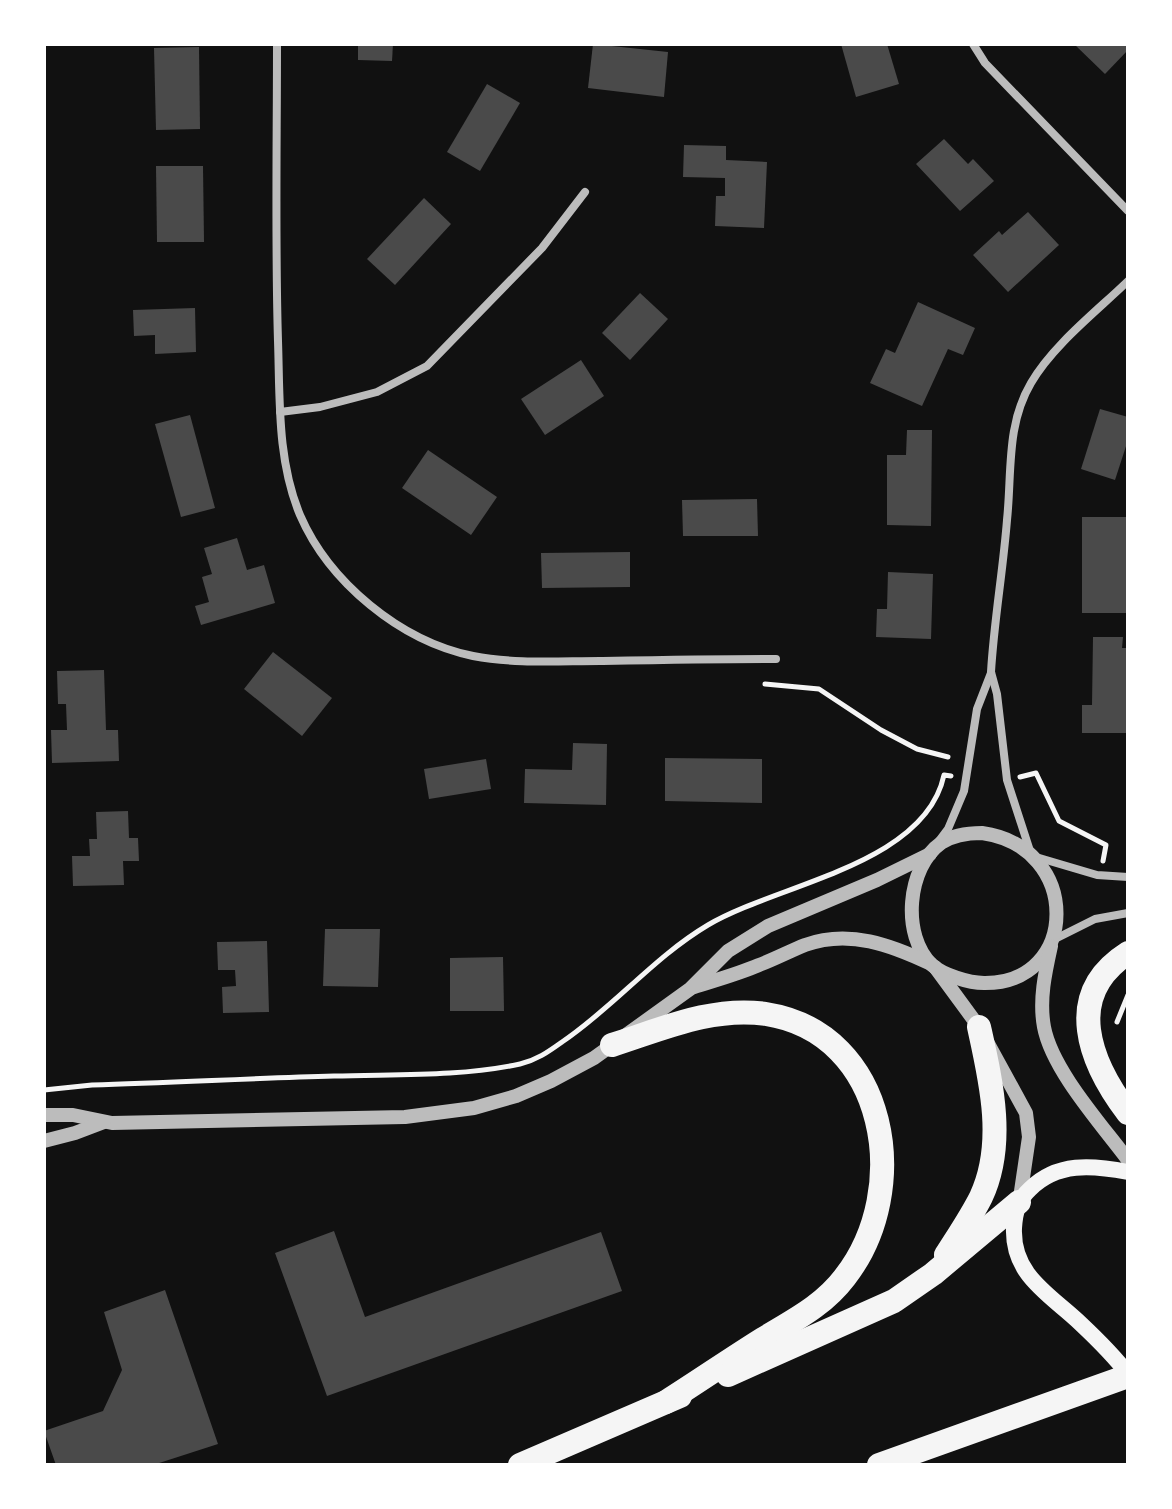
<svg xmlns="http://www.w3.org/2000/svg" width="1172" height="1509" viewBox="0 0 1172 1509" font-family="Rubik,sans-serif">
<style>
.building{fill:#4a4a4a}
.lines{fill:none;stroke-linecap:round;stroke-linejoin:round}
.path{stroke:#f5f5f5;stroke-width:5}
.minor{stroke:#bcbcbc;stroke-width:8}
.tertiary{stroke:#bcbcbc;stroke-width:14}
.secondary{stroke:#f5f5f5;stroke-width:16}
.motorway{stroke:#f5f5f5;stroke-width:24}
</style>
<rect width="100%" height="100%" fill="#111"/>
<g class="building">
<path d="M358,44H393L392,61L358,60Z"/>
<path d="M593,44L668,52L664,97L588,88Z"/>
<path d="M841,44H887L899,84L856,97Z"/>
<path d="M1074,44H1128V50L1105,74Z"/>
<path d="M199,47L200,129L156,130L154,48Z"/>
<path d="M487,84L520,103L480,171L447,152Z"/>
<path d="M944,139L968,164L973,159L994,181L960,211L916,164Z"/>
<path d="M684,145L726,146V160L767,162L764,228L715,226L716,196H725V178L683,177Z"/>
<path d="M156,166H203L204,242H157Z"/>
<path d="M424,198L451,224L395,285L367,259Z"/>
<path d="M1028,212L1059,245L1008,292L973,255L999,231L1002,235Z"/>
<path d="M640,293L668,319L630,360L602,333Z"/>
<path d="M918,302L975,328L963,355L948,349L922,406L870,383L886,349L895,353Z"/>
<path d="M195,308L196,352L155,354V335L134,336L133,310Z"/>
<path d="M581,360L604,396L545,435L521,399Z"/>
<path d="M1100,409L1128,417V440L1115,480L1081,469Z"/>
<path d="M190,415L215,508L181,517L155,424Z"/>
<path d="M907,430H932L931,526L887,525V455H906Z"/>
<path d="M428,450L497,497L471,535L402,488Z"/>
<path d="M757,499L758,536H683L682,500Z"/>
<rect x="1082" y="517" width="46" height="96"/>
<path d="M237,538L247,570L264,565L275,603L201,625L195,606L209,602L202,577L212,574L204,548Z"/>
<path d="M630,552V587L542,588L541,553Z"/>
<path d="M888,572L933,574L931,639L876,637L877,609H887Z"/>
<path d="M1093,637H1123L1122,648H1128V733H1082V705H1092Z"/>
<path d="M273,652L332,698L302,736L244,689Z"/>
<path d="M104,670L106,730H118L119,761L52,763L51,730H67L66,704H58L57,671Z"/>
<path d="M573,743L607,744L606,805L524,803L525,769L572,770Z"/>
<path d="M665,758L762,759V803L665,801Z"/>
<path d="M486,759L491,789L429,799L424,769Z"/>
<path d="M128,811L129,838H138L139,861H123L124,885L73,886L72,856H90L89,839H97L96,812Z"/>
<path d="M325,929H380L378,987L323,986Z"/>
<path d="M267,941L269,1012L223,1013L222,987L236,986L235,970H218L217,942Z"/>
<path d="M503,957L504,1011H450V958Z"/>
<path d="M334,1231L365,1317L601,1232L622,1291L327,1396L275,1253Z"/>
<path d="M165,1290L218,1444L153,1465H56L44,1431L103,1411L122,1370L104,1312Z"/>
</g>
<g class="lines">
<g class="path">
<path d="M765,684L819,689L881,730L917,749L948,757"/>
<path d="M1020,777L1036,773L1059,821L1106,845L1103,861"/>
<path d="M1117,1022L1128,995"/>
<path d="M44,1090L92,1085C172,1083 253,1078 334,1076C396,1074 459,1077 520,1064C537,1060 548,1052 562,1042C614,1007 654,957 708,925C777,884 925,865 944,775L951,776"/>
</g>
<g class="minor">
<path d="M277,44C277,143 275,242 278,341C280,399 277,460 300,515C329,582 400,641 473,656C514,664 558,661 600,661C659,660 717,659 776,659"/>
<path d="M973,44L985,63L1128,211"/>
<path d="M280,412L320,407L377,392L427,366L542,248L585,192"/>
<path d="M939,841L948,829L964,791L977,709L991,673"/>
<path d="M1031,854L1007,780L997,694L991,672C994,621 1003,571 1007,520C1012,473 1006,425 1031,383C1053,345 1097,311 1128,281"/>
<path d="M1036,857L1097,875L1128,877"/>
<path d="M1053,940L1095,919L1128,913"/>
</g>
<g class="tertiary">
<path d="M982,833C1082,847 1080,984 984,983C969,983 943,975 932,965C901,936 907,867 941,843C953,835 968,833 982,833Z"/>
<path d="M1051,946C1045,973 1039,1000 1044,1027C1052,1070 1102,1125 1128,1160"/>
<path d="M935,967L979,1027L1026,1113L1029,1137L1020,1198"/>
<path d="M694,987C716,980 738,974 759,965C775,959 790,951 805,945C849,929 891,945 931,964"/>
<path d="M44,1115H73L112,1123L405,1117L474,1108L516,1096L551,1081L594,1058L690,989L728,951L768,926L877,880L930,854"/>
<path d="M44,1141L75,1133L104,1122"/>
</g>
<path class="secondary" d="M1128,1172C1092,1165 1057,1162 1030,1189C1018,1200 1015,1212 1014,1228C1012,1276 1051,1295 1081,1324C1098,1340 1114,1356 1128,1374"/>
<g class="motorway">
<path d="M1128,953C1062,995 1090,1063 1128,1113"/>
<path d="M612,1045C662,1029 713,1006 766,1014C888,1033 913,1190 845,1277C823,1306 794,1320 763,1339C731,1359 699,1381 666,1402"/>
<path d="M946,1255C958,1236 971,1217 981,1197C1006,1144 991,1081 979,1027"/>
<path d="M728,1375L894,1301L933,1274L1019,1202"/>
<path d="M520,1465L680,1396"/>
<path d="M879,1465L1128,1376"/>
</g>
</g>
<rect width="1172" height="1509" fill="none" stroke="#ffffff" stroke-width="92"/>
</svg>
